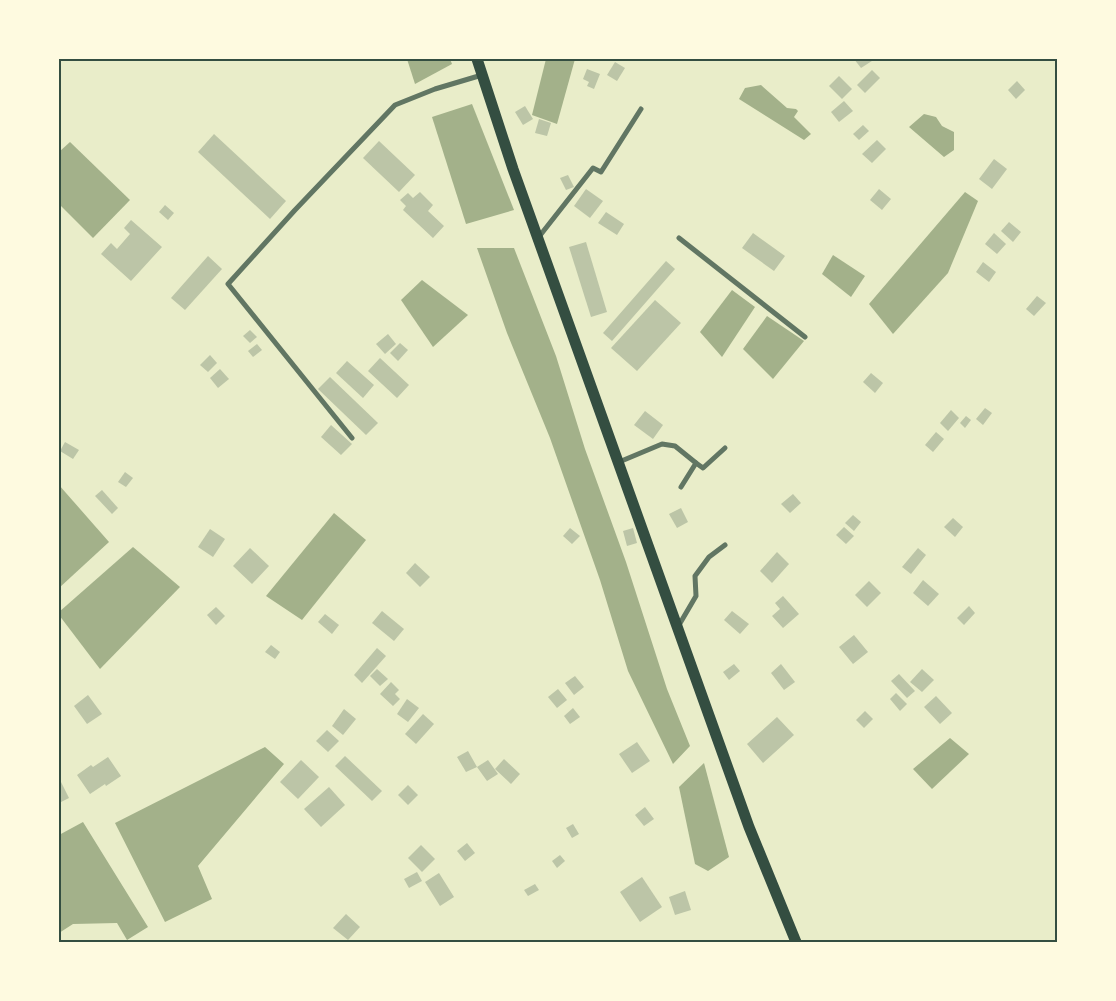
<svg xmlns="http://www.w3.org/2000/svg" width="1116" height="1001" viewBox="0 0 1116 1001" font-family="'DejaVu Sans',sans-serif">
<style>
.water{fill:#a3b18a}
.building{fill:#bcc5a7}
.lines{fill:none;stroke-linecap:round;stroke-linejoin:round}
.minor{stroke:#617663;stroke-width:5}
.trunk{stroke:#344e41;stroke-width:11}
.neatline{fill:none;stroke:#344e41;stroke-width:2}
</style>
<rect width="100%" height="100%" fill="#e9edc9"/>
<g class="water">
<path d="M407,59H450L452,64L415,84Z"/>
<path d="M546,59H575L557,124L532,115Z"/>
<path d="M761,85L787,108L796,109L798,111L794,117L811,134L804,140L739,99L745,88Z"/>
<path d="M472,104L514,210L466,224L432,117Z"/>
<path d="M924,114L936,117L942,126L954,132V150L944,157L909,127Z"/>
<path d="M70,142L130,200L93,238L59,204V152Z"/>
<path d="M965,192L978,201L948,273L893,334L869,304Z"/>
<path d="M477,248H514L556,356L585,449L626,562L667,689L690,746L673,764L628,671L600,580L550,438L507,333Z"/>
<path d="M833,255L865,276L851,297L822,274Z"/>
<path d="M422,280L468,315L433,347L401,300Z"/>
<path d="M732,290L755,307L722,357L700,332Z"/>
<path d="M767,316L804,341L773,379L743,349Z"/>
<path d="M59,485L109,542L59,588Z"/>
<path d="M334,513L366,540L302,620L266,596Z"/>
<path d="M133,547L180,587L100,669L59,615V612Z"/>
<path d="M950,738L969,754L932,789L913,769Z"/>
<path d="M265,747L284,764L198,866L212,899L165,922L115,823Z"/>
<path d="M704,763L729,857L708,871L695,864L679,787Z"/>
<path d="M83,822L148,927L127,940L117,923L73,924L59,933V835Z"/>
</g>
<g class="building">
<path d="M854,59H875L861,68Z"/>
<path d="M615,62L625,68L617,81L607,75Z"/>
<path d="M587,69L600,74L594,89L587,86L589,82L583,79Z"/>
<path d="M872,70L880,78L865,93L857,85Z"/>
<path d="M839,76L852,89L842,99L829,86Z"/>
<path d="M1017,81L1025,90L1016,99L1008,90Z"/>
<path d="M844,101L853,111L839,122L831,112Z"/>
<path d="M525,106L533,119L523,125L515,112Z"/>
<path d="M539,119L551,123L547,136L535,133Z"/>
<path d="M863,125L869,131L859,140L853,134Z"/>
<path d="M214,134L286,201L270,219L198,152Z"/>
<path d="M877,140L886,149L872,163L862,154Z"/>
<path d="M379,141L415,175L399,192L363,158Z"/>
<path d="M994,159L1007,169L992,189L979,179Z"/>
<path d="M568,175L574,187L566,190L560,178Z"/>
<path d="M586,189L603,201L590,218L574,206Z"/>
<path d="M879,189L891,199L882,210L870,200Z"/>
<path d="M420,192L433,205L428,211L444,226L433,238L403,210L406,206L400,200L408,193L413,198Z"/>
<path d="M165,205L174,213L168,220L159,212Z"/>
<path d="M606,212L624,224L617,235L598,223Z"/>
<path d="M131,220L162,247L131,281L101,254L111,243L117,249L130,234L124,228Z"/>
<path d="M1009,222L1021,232L1013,242L1001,231Z"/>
<path d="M753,233L785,256L774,271L742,248Z"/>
<path d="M994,233L1006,244L997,254L985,244Z"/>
<path d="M586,242L607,312L591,317L569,247Z"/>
<path d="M208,256L222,269L185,310L171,298Z"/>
<path d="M666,261L675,269L612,341L603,333Z"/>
<path d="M983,262L996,272L989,282L976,272Z"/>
<path d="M1037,296L1046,303L1034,316L1026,309Z"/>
<path d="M655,300L681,323L637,371L611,348Z"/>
<path d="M250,330L257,337L250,343L243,336Z"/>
<path d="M388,334L396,344L385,354L376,344Z"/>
<path d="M400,343L408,350L398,361L390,353Z"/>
<path d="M257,344L262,350L253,357L248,351Z"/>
<path d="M210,355L217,363L208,372L200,365Z"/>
<path d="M380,358L409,385L397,398L368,371Z"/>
<path d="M347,361L374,385L363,398L336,373Z"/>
<path d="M220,369L229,379L218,388L210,378Z"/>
<path d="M871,373L883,383L875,393L863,382Z"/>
<path d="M330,377L378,423L366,435L318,389Z"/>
<path d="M985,408L992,413L983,425L976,419Z"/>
<path d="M951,410L959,418L948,431L940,423Z"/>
<path d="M645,411L663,425L653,439L634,425Z"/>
<path d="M966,416L971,420L965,428L960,423Z"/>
<path d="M331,425L352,444L341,455L321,437Z"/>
<path d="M936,432L944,439L933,452L925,445Z"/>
<path d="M65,442L79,450L73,459L60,451Z"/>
<path d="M125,472L133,478L126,487L118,482Z"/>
<path d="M102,490L118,508L112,514L95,496Z"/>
<path d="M793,494L801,503L790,513L781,504Z"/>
<path d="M681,508L688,522L677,528L669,514Z"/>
<path d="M853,515L861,522L854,531L845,523Z"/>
<path d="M953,518L963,527L955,537L944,527Z"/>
<path d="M844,527L854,536L846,544L836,535Z"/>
<path d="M570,528L580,536L572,544L563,536Z"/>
<path d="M633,528L637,543L627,546L623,531Z"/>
<path d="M210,529L225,539L213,557L198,547Z"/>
<path d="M250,548L269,566L252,584L233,566Z"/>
<path d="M918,548L926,555L911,574L902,567Z"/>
<path d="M777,552L789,564L772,583L760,571Z"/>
<path d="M415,563L430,577L420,587L406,573Z"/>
<path d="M923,580L939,594L928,606L913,593Z"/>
<path d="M869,581L881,593L867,607L855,595Z"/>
<path d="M783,596L799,614L783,628L772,616L780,609L775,603Z"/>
<path d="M969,606L975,613L964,625L957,618Z"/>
<path d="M216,607L225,616L216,625L207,615Z"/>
<path d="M382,611L404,629L394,641L372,623Z"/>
<path d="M732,611L749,624L740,634L724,620Z"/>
<path d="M325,614L339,625L332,634L318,622Z"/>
<path d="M854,635L868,652L853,664L839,647Z"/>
<path d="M271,645L280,652L275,659L265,652Z"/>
<path d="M377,648L386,656L362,683L354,675Z"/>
<path d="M734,664L740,671L729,680L723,672Z"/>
<path d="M781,664L795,682L784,690L771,673Z"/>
<path d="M377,669L388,679L380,686L370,676Z"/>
<path d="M922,669L934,680L922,692L910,682Z"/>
<path d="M899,674L915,691L907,698L891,681Z"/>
<path d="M575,676L584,687L574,695L565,683Z"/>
<path d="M391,682L399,690L395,694L400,699L393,706L380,694Z"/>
<path d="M558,689L567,700L557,708L548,697Z"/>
<path d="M896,693L907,704L900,711L890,699Z"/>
<path d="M88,695L102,714L87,724L74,706Z"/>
<path d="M936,696L952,713L940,724L924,707Z"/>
<path d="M407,699L419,708L408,722L397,714Z"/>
<path d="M573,708L580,717L570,724L564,716Z"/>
<path d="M344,709L356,719L343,735L332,726Z"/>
<path d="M865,711L873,719L864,728L856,720Z"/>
<path d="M423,714L434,724L416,744L405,734Z"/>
<path d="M777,717L794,735L763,763L747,744Z"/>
<path d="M327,730L339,741L328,752L316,741Z"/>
<path d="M637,742L650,761L632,773L619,754Z"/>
<path d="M468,751L477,767L466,772L457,757Z"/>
<path d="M345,756L382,791L372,801L335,766Z"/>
<path d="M108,757L121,776L106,786L105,784L90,794L77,775L91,765L93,767Z"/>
<path d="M504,759L520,774L511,784L495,769Z"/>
<path d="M301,760L319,777L298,799L280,782Z"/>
<path d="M488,760L498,774L487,781L477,767Z"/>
<path d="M59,778L69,798L59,803Z"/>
<path d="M408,785L418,795L408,805L398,795Z"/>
<path d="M329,787L345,805L321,827L304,809Z"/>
<path d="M645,807L654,819L644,826L635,815Z"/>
<path d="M573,824L579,834L572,838L566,828Z"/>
<path d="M467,843L475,853L465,861L457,851Z"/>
<path d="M421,845L435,859L422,872L408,858Z"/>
<path d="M560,855L565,861L557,868L552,861Z"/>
<path d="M417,872L422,881L409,888L404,879Z"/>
<path d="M439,873L454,897L440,906L425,882Z"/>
<path d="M642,877L662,907L640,922L620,892Z"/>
<path d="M535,884L539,890L528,896L524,890Z"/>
<path d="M685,891L691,910L675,915L669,897Z"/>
<path d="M346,914L360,927L348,940L333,928Z"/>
</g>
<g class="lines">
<g class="minor">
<path d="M538,238L593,168L601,172L641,109"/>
<path d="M679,238L805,337"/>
<path d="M352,438L228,284L295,210L395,105L435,89L482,75"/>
<path d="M619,462L662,444L675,446L696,463L681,487"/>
<path d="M696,463L703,468L725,448"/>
<path d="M679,625L696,596L695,576L709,557L725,545"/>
</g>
<path class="trunk" d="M477,59L513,169L749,827L796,942"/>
</g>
<rect width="1116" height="1001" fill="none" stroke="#fefae0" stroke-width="120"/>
<rect x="60" y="60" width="996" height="881" class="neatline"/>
</svg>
